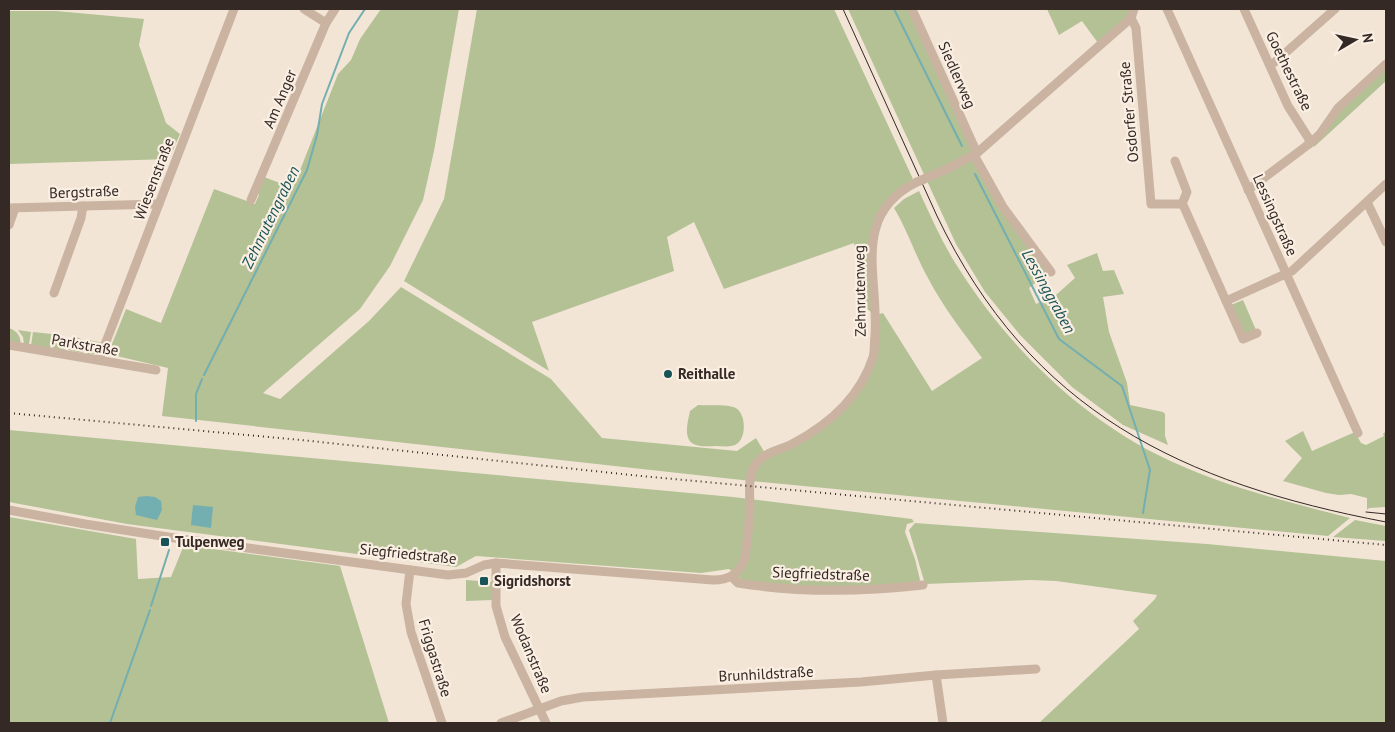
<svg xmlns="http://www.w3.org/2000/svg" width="1395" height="732" viewBox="0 0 1395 732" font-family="'PT Sans',sans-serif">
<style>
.green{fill:#b3c195}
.water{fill:#73aeb0}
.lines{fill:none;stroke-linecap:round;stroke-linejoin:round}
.stream{stroke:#73aeb0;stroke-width:2}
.minor{stroke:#cab4a1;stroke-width:9}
.tram{stroke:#342925;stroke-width:1}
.rail{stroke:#342925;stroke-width:2;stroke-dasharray:1 4;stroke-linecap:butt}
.minor-bridge{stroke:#cab4a1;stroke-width:9}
.poi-dot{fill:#185357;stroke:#faefe2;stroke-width:2}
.labels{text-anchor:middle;stroke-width:4.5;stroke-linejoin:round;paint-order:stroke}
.street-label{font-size:15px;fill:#342925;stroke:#faefe2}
.poi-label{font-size:15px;font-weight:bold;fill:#342925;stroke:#faefe2;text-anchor:start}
.water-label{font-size:16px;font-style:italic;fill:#185357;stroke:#faefe2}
</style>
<rect width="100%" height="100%" fill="#f2e5d6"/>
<g class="green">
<path d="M381,9H459L434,151L423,200L390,266L360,309L263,393L280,399L369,321L401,287L551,379L602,438L737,451L756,438L766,455L790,445L842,410L873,356L876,315L883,313L932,391L982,358C963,332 943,307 928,278C915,255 908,231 894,208L904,199L919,191C932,219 944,247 961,272C1009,347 1077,413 1156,454C1217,485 1284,501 1350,518L1328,536L751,481L162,416L168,368L108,354L126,309L161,323L214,189L255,204L259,195L257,192L264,177L293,188L338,74L351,60L360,39Z"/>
<path d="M477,9H834L913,179L895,192L876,220L871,312L866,308L854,243L724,289L694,222L667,237L674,271L532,322L549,371L404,281L444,199Z"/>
<path d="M848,9H910L972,148L970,153L1049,272L1029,288L1036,304L1056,295L1075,278L1067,265L1097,253L1103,271L1114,270L1124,294L1103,297L1109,332L1127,383L1130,405L1163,412L1165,414V436L1168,445L1123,425L1072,387L1020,335L985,292L956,244Z"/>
<path d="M1047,9H1131L1128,16L1098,43L1082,21L1059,35Z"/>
<path d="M9,11H56L144,19L139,45L166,123L180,134L169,159L9,164Z"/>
<path d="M1386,67V81L1314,147L1313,145L1340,109Z"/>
<path d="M1243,300L1256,330L1244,335L1231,305Z"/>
<path d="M9,328C17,331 22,337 20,345L9,343Z"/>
<path d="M18,330L31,332L29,344H24L23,337Z"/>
<path d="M33,332L52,334L50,349L31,346Z"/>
<path d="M55,335L65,338L67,341L65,350L60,351L53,349Z"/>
<path d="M72,337L79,338L84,342L83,353L68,350Z"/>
<path d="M89,340L103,343L98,354L87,355Z"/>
<path d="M698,405C709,406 722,404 733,407C746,410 747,436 738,443C732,448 723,446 716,446C710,446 702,447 696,445C682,441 688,421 690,411Z"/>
<path d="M9,430L733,497L912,519L914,522L907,524L905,532L915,559L920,580L917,584L820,589L743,581L729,569L701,573L476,556L456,567L127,524L9,502Z"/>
<path d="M1303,431L1312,451L1355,432L1361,443L1366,445L1384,436L1383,434L1386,431V507L1369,508L1367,510V498L1351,494L1339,495L1326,493L1283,481L1302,458L1285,441Z"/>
<path d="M9,517L136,539L138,579L171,577L184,545L340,566L389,723H9Z"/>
<path d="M1355,520L1386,526V541L1333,537Z"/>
<path d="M915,523L1207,544L1386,561V723H1039L1139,629L1133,621L1155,599L1157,595L1056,581L1031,580L925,584L909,530Z"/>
<path d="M466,580L493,582V600L466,601Z"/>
</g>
<g class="water">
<path d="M147,496L155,497L161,501L162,510L157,520L136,515L135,507L138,497Z"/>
<path d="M193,505L213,507L211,528L191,525Z"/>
</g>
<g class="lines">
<g class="stream">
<path d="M894,9L962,146"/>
<path d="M975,174L1059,339L1122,386L1150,470L1143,513"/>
<path d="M204,375L307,170L317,135L322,104L349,33L365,9"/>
<path d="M196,421V394L202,379"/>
<path d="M151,606L169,550"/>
<path d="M110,723L150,610"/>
</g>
<g class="minor">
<path d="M304,9L326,23"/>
<path d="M912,9L977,153"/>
<path d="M1167,9L1358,433"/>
<path d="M1244,9L1288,106L1309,139V144"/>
<path d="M1131,18L1136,28L1151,204H1182L1184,207L1226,301"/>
<path d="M1270,65L1275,62L1335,9"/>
<path d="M974,155L1003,207L1051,272"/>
<path d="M1175,161L1187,192L1182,204"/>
<path d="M924,179L945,170L977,153L1131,18L1134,9"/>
<path d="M1248,190L1309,144L1320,134L1338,108L1386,64"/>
<path d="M251,200L326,23L335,9"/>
<path d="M1367,202L1386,242"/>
<path d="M9,208L159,204"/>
<path d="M9,225L15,208"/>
<path d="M54,293L81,218L83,206"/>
<path d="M1257,333L1243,339L1226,301L1292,271L1386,184"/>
<path d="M9,345L156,370"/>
<path d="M99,360L234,9"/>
<path d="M9,510L85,524L181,539L448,575L466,573L484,565L496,563L713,580C730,580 739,574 745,558C747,542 749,525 750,509C750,495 747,476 756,464C764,452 780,450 792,444C828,425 860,398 873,357C875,350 874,342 875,335C879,277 850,215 917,182"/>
<path d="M496,563V606L505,637L546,723"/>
<path d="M410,570L406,604L411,632L442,723"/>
<path d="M732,577L738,583C799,593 861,592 923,585"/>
<path d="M936,675L943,723"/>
<path d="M501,723L561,701L583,697L861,682L936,675L1036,669"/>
</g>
<g class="tram">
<path d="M843,9L937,216C1031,412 1182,483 1386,522"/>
<path d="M1366,512L1386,514"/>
</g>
<path class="rail" d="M9,413L301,440L641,476L1386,545"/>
<path class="minor-bridge" d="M917,182L924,179"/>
</g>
<g class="poi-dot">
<circle cx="668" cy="374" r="5"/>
<rect x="160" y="537" width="10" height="10" rx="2.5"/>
<rect x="479" y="576" width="10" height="10" rx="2.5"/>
</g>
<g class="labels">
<g class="street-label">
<text transform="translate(1289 71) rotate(64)" y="5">Goethestraße</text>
<text transform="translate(957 75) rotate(66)" y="5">Siedlerweg</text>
<text transform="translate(280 99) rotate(-67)" y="5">Am Anger</text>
<text transform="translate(1129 112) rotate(-95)" y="5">Osdorfer Straße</text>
<text transform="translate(154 179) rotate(-69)" y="5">Wiesenstraße</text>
<text transform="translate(84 192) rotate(-2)" y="5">Bergstraße</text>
<text transform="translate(1275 215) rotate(66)" y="5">Lessingstraße</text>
<text transform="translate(860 291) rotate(-91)" y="5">Zehnrutenweg</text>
<text transform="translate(85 345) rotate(10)" y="5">Parkstraße</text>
<text transform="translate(408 554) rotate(6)" y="5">Siegfriedstraße</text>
<text transform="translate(821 574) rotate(2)" y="5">Siegfriedstraße</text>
<text transform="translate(531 654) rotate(67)" y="5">Wodanstraße</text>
<text transform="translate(435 658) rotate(73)" y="5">Friggastraße</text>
<text transform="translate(766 674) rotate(-3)" y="5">Brunhildstraße</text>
</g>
<g class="poi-label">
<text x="678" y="379">Reithalle</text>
<text x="175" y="547">Tulpenweg</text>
<text x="494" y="586">Sigridshorst</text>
</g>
<g class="water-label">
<text transform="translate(270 217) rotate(-64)" y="6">Zehnrutengraben</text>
<text transform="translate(1049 291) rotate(61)" y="6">Lessinggraben</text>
</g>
</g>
<rect width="1395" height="732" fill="none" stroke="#342925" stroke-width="20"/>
<g transform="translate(1355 40) rotate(81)" stroke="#faefe2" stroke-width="4" paint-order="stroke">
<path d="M0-4L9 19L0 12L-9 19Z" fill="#342925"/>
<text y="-8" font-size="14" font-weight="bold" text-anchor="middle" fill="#342925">N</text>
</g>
</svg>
